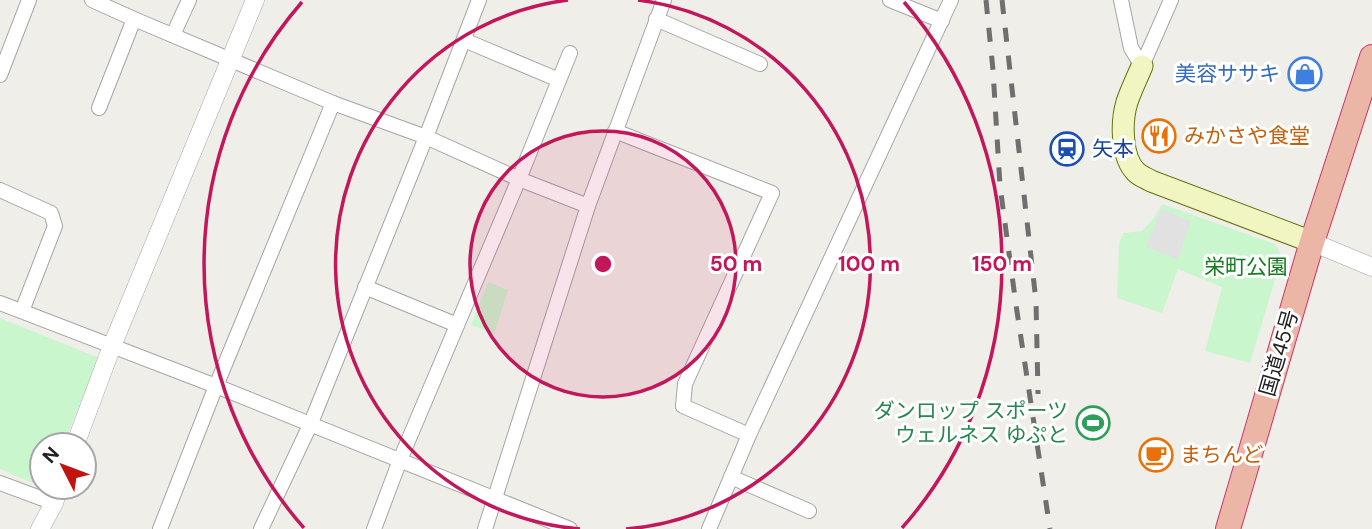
<svg xmlns="http://www.w3.org/2000/svg" width="1372" height="529" viewBox="0 0 1372 529" font-family="'DM Sans','Noto Sans JP',sans-serif">
<style>
.park{fill:#caf6ce}
.parking{fill:#e1e1e1}
.lines{fill:none;stroke-linecap:round;stroke-linejoin:round}
.minor-casing{stroke:#a5a5a5;stroke-width:16}
.tertiary-casing{stroke:#a5a5a5;stroke-width:19}
.secondary-casing{stroke:#65720e;stroke-width:23}
.trunk-casing{stroke:#ce3667;stroke-width:26}
.minor{stroke:#fff;stroke-width:14}
.tertiary{stroke:#fff;stroke-width:18}
.secondary{stroke:#f1f5c2;stroke-width:21}
.trunk{stroke:#ebb6a6;stroke-width:24}
.rail{stroke:#6f6f6f;stroke-width:5;stroke-dasharray:14 14;stroke-linecap:butt}
.ring{fill:none;stroke:#c2185b;stroke-width:3.5}
.labels{text-anchor:middle;stroke-width:6;stroke-linejoin:round;paint-order:stroke}
.shop-label{font-size:21px;fill:#366cbe;stroke:#fff;text-anchor:end}
.food-label{font-size:21px;fill:#c56008;stroke:#fff;text-anchor:start}
.transit-label{font-size:21px;fill:#164399;stroke:#fff;text-anchor:start}
.park-label{font-size:21px;fill:#15791f;stroke:#fff}
.street-label{font-size:21px;fill:#212121;stroke:#fff}
.leisure-label{font-size:21px;fill:#27864d;stroke:#fff;text-anchor:end}
.centre{fill:#c2185b;stroke:#fff;stroke-width:3.5}
.ring-label{font-size:21px;text-anchor:middle;font-weight:bold;fill:#c2185b;stroke:#fff;stroke-width:6;stroke-linejoin:round;paint-order:stroke}
</style>
<rect width="100%" height="100%" fill="#f0eee8"/>
<g class="park">
<path d="M1162,204L1275,244L1282,256L1250,363L1205,351L1222,287L1178,269L1162,313L1117,298L1119,244L1123,233L1142,231L1154,218Z"/>
<path d="M488,282L508,290L494,334L471,325Z"/>
<path d="M0,318L99,358L63,445H42V487L0,469Z"/>
</g>
<path class="parking" d="M1161,209L1191,221L1178,259L1146,247Z"/>
<g class="lines">
<defs>
<g id="minor">
<path d="M92,0L134,19L333,103L426,137L519,179L588,206"/>
<path d="M890,0L942,21"/>
<path d="M1121,0L1131,48L1142,66"/>
<path d="M656,19L760,64"/>
<path d="M173,35L189,0"/>
<path d="M464,40L559,80"/>
<path d="M1142,66L1171,0"/>
<path d="M0,75L29,0"/>
<path d="M99,108L134,19"/>
<path d="M615,131L772,193L685,384L683,406L749,435"/>
<path d="M0,190L51,213L55,226L22,311"/>
<path d="M365,287L457,325"/>
<path d="M0,303L216,386L570,529"/>
<path d="M731,477L809,511"/>
<path d="M0,483L54,503"/>
<path d="M160,529L216,386L333,103"/>
<path d="M261,529L311,423L426,137L479,0"/>
<path d="M374,529L400,460L519,179L570,53"/>
<path d="M485,529L588,206L664,0"/>
<path d="M709,529L749,435L951,0"/>
</g>
<g id="tertiary">
<path d="M1312,242L1372,267"/>
<path d="M75,445L112,346L255,0"/>
<path d="M40,529L54,503L59,487"/>
</g>
<path id="secondary" d="M1142,66C1137,78 1131,90 1127,102C1121,122 1121,157 1136,172C1140,176 1146,178 1151,181L1312,242"/>
<path id="trunk" d="M1228,529L1312,242L1372,57"/>
</defs>
<use href="#minor" class="minor-casing"/>
<use href="#tertiary" class="tertiary-casing"/>
<use href="#secondary" class="secondary-casing"/>
<use href="#trunk" class="trunk-casing"/>
<use href="#minor" class="minor"/>
<use href="#tertiary" class="tertiary"/>
<use href="#secondary" class="secondary"/>
<use href="#trunk" class="trunk"/>
<g class="rail">
<path d="M986,0L993,70L1000,186L1016,305L1050,529"/>
<path d="M1002,0L1036,301L1038,394"/>
</g>
</g>
<circle cx="603" cy="264" r="133" fill="#c2185b" fill-opacity=".12"/>
<g class="ring">
<circle cx="603" cy="264" r="133"/>
<path d="M580 529A266 266 0 0 1 568 0M638 0A266 266 0 0 1 626 529"/>
<path d="M304 528A399 399 0 0 1 302 2M904 2A399 399 0 0 1 902 528"/>
</g>
<defs>
<symbol id="shop-ring" viewBox="-11 -11 22 22"><circle r="9.5" fill="#fff" stroke="#3f7fe0" stroke-width="1.5"/><path d="M-5-2.5h2.3a2.7 3.5 0 0 1 5.4 0H5L5.5 6h-11ZM-1.5-2.5h3a1.5 2.3 0 0 0-3 0Z" fill="#3f7fe0"/></symbol>
<symbol id="restaurant-ring" viewBox="-11 -11 22 22"><circle r="9.5" fill="#fff" stroke="#e8710a" stroke-width="1.5"/><path d="M-5-6h1v4h1v-4h1v4h1v-4h1v5L-1.5 .5V6h-2V.5L-5-1ZM5-6V6H3V1.5H1.5Q1.5-4 5-6Z" fill="#e8710a"/></symbol>
<symbol id="station-ring" viewBox="-11 -11 22 22"><circle r="9.5" fill="#fff" stroke="#1a4fb4" stroke-width="1.5"/><path d="M-3-6H3Q5-6 5-4V2Q5 4 3 4L4.5 6H3L1.5 4h-3L-3 6H-4.5L-3 4Q-5 4-5 2V-4Q-5-6-3-6ZM-3.5-4v3h7v-3ZM-3.5 1v1.5H-2V1ZM2 1v1.5H3.5V1Z" fill="#1a4fb4"/></symbol>
<symbol id="stadium-ring" viewBox="-11 -11 22 22"><circle r="9.5" fill="#fff" stroke="#2e9e5b" stroke-width="1.5"/><path d="M0-5a6.5 5 0 1 0 0 10a6.5 5 0 1 0 0-10ZM-3.5-1.8h7v3.6h-7Z" fill="#2e9e5b"/></symbol>
<symbol id="cafe-ring" viewBox="-11 -11 22 22"><circle r="9.5" fill="#fff" stroke="#e8710a" stroke-width="1.5"/><path d="M-5.5-4.5H6V0H3Q3 3.5 0 3.5H-2.5Q-5.5 3.5-5.5 0ZM3-3.2v2h1.7v-2ZM-6 4.5H4V6H-6Z" fill="#e8710a"/></symbol>
</defs>
<g fill-rule="evenodd">
<use href="#shop-ring" x="1286" y="55" width="38" height="38"/>
<use href="#restaurant-ring" x="1140" y="117" width="38" height="38"/>
<use href="#station-ring" x="1048" y="130" width="38" height="38"/>
<use href="#stadium-ring" x="1074" y="404" width="38" height="38"/>
<use href="#cafe-ring" x="1137" y="436" width="38" height="38"/>
</g>
<g class="labels">
<g class="shop-label">
<text x="1280" y="81">美容ササキ</text>
</g>
<g class="food-label">
<text x="1184" y="143">みかさや食堂</text>
<text x="1180" y="462">まちんど</text>
</g>
<g class="transit-label">
<text x="1092" y="156">矢本</text>
</g>
<g class="park-label">
<text x="1246" y="274">栄町公園</text>
</g>
<g class="street-label">
<text transform="translate(1279 353) rotate(-74)" y="7">国道45号</text>
</g>
<g class="leisure-label">
<text x="1068" y="418">ダンロップ スポーツ<tspan x="1068" dy="24">ウェルネス ゆぷと</tspan></text>
</g>
</g>
<circle cx="603" cy="264" r="10" class="centre"/>
<g class="ring-label">
<text x="736" y="271">50 m</text>
<text x="869" y="271">100 m</text>
<text x="1002" y="271">150 m</text>
</g>
<g transform="translate(63 466) rotate(312)"><circle r="33" fill="#ffffff" stroke="#a6a6a6" stroke-width="2"/>
<path d="M0-5L12 26L0 18L-12 26Z" fill="#c11410"/>
<text y="-10" font-size="19" font-weight="bold" text-anchor="middle" fill="#212121">N</text>
</g>
</svg>
